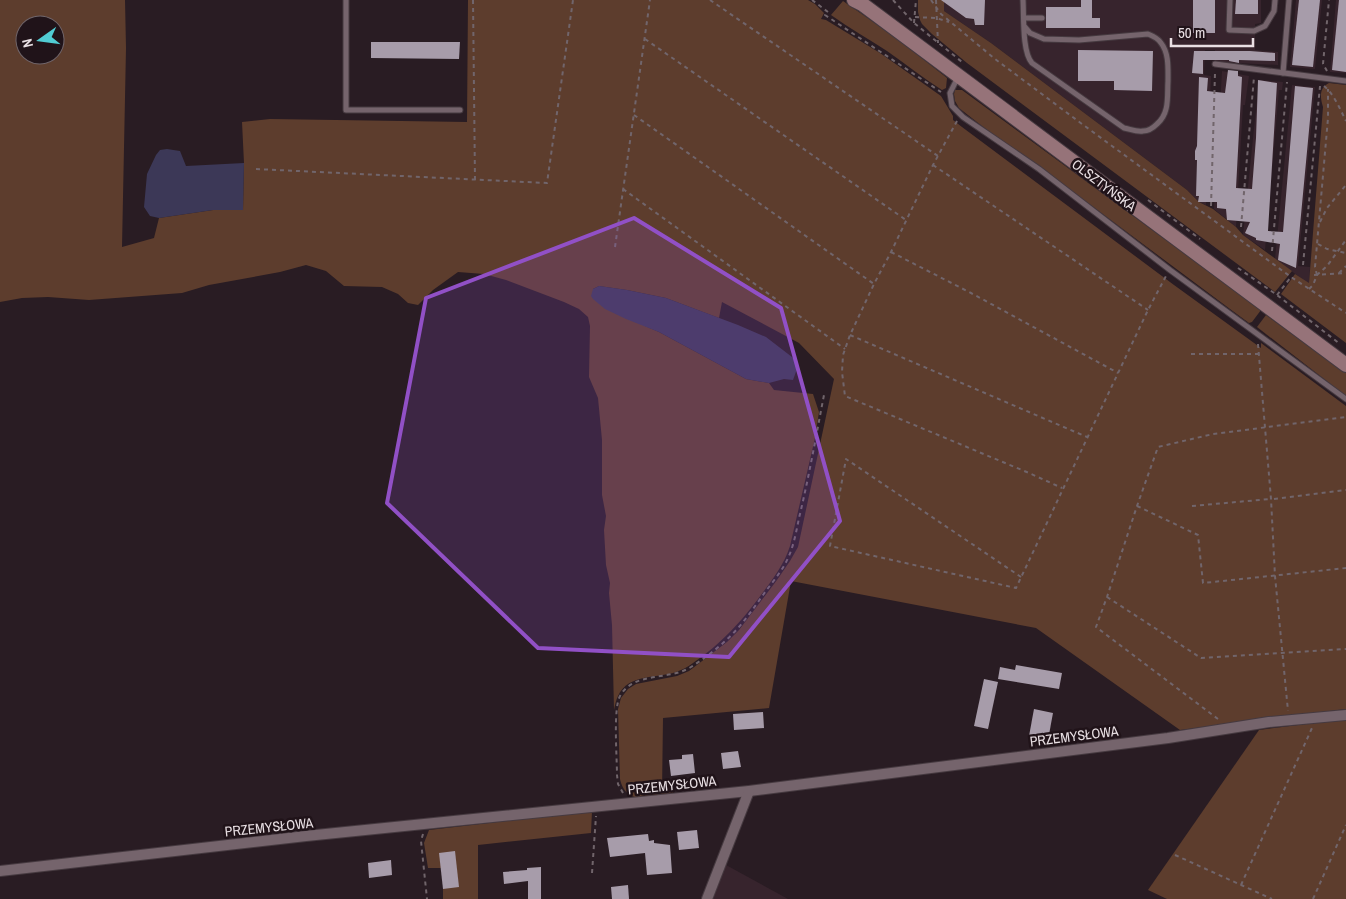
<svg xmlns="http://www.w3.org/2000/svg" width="1346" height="899" viewBox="0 0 1346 899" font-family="'Archivo Narrow',sans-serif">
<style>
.built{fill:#37242d}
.green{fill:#5d3d2d;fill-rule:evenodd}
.water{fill:#3c3857}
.building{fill:#a79caa}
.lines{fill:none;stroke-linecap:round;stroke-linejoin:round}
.service-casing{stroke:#463a40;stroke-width:7}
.minor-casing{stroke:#463a40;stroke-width:12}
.secondary-casing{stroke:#463a40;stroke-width:16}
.path{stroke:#71656b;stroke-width:2;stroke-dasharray:4 4;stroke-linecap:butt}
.service{stroke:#75646c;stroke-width:5}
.minor{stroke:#75646c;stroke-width:10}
.secondary{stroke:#967379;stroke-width:14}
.marked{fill:#9150c6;fill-opacity:0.2;stroke:#9150c6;stroke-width:4;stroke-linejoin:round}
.labels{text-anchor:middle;stroke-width:5;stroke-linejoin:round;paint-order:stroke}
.street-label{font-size:14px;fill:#e9e0e4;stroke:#201319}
</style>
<rect width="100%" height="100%" fill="#291c23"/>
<g class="built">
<path d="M944,0H1261V23L1255,24V50L1278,52V65L1215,62V50H1205L1204,75L1211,76L1206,205L1199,202L1187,190L991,43L944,11Z"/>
<path d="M1296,0H1322L1315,69L1290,67Z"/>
<path d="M1336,0H1346V73L1330,72Z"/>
<path d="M1222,71L1249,76L1245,105H1243L1236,227L1214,209Z"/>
<path d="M1259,80L1283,82L1282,90H1279L1265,250L1243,235Z"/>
<path d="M1292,85L1315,87L1298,266L1310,267L1309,284L1275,259Z"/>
<path d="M726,865L788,899H713Z"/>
</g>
<g class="green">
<path d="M0,0H125L126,48L122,247L154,238L159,218L213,210H243L244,163L242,122L270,119L467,122L468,0H808L815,4L824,13L821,19L826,20L880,53L941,96L953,116V120L962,127L1174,285L1261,348V343L1346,406V709L1180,730L1036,628L791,581L769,708L663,718L662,793L673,792L674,795C653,797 626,807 620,779L618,709L621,698L628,689L636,684L677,676L689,671L727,642L739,630L777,580L790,561L798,547L834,379L799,343L722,302L719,318L666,298L627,290L599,286L593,289L645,326L659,332L746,379L769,383L774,390L813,394L819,412L815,438L790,546C784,565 772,580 761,595C740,623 722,643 693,663C688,667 682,670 676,672C656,679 629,673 618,696C616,700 615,705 614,710L612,625L609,593L610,583L606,565L604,530L606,516L602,495V440L598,398L589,377L590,326L588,317L579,309L564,302L506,280L484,274L458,272L433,290L418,305L408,303L398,294L382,287L344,286L326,271L306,265L280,272L209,285L182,293L89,300L48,297L22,298L0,302ZM25,25H55V55H25Z"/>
<path d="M918,0H944V11L991,43L1187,190L1199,202L1213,209L1236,227L1243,235L1292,271L1275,292L967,63L932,34L922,24L920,20L918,12Z"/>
<path d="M843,1L895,37L947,78L946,88L942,90C923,78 906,64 887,51C869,39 849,28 831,15Z"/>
<path d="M1329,83L1346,85V343L1281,294L1295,274L1309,283L1323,107C1320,97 1319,88 1329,83Z"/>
<path d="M955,90H962L1261,310L1252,322L1249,323L1230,309L1025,156L996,137L959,108L955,101L954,94Z"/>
<path d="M1266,315L1346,373V396L1257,327Z"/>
<path d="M1346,719V899H1167L1148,890L1259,730Z"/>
<path d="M592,811L591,833L478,845V899H443V868H428L424,843L429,830Z"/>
</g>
<g class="water">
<path d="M167,149L180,151L186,166L244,163L243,210H213L159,218L150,216L144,207L147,174L156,155L160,150Z"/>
<path d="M599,286L627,290L666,298L738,325L766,337L792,357L797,362V369L793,380L784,379L769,383L746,379L659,332L626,319L605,309L593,299L591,296L593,289Z"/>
</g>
<g class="building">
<path d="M941,0H985L984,25H975L974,19L966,18Z"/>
<path d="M1081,0H1092V18H1100V28H1046V7H1081Z"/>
<rect x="1193" y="0" width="22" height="33"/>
<path d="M1236,0H1258V14H1235Z"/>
<path d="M1299,0H1320L1313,67L1292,65Z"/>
<path d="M1339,0H1346V72L1332,70Z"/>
<path d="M371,42H460L459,59L371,58Z"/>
<path d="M1078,50L1153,51L1152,91L1114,90V81H1078Z"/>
<path d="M1194,51H1250L1275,53V61L1239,60V63L1229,61V60H1203V74L1192,73Z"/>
<path d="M1228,70L1238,71V76L1242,77L1236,188L1252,189L1256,138L1258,80L1277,83L1268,231L1283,232L1295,86L1313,88L1296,268L1278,260L1280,244L1256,240V238L1245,233L1250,222L1227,220L1226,209L1217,208V202H1198L1199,196H1196L1197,160H1195V151L1197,146L1199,77L1208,78L1207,91L1225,93Z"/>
<path d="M1016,665L1062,673L1059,689L998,679L1000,667L1015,670Z"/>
<path d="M984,679L998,682L988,729L974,726Z"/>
<path d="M1034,709L1053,713L1048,740L1029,736Z"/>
<path d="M763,712L764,728L734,730L733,714Z"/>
<path d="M738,751L741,767L723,769L721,753Z"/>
<path d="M693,754L695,773L671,776L669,760L682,759V755Z"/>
<path d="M697,830L699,848L679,850L677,832Z"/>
<path d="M648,834L649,841L654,840V843L670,845L672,873L647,875L645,853L610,857L607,838Z"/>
<path d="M455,851L459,887L443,889L439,853Z"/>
<path d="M391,860L392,875L369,878L368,863Z"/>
<path d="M541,867V899H528V881L504,884L503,872L527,870V868Z"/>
<path d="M628,885L629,899H612L611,887Z"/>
</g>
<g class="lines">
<defs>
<g id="service">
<path d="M346,0V110H460"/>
<path d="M1023,0C1024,16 1022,52 1032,63L1124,128C1130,129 1136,132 1143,131C1148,131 1153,128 1157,124C1170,113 1167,96 1168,81C1168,68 1169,53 1161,43C1158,38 1153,36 1148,34L1079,40L1044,39L1030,33L1024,26"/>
<path d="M1230,0L1229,30L1254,31L1265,26L1274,11L1275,0"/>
<path d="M1024,18H1042"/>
<path d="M1215,64L1346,81"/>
<path d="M1283,73L1289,0"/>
<path d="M958,77L950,93L952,106L963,117L1039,169L1170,270L1346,399"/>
</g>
<g id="minor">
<path d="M0,871L306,836L749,791L1168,738L1269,722L1346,715"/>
<path d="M707,899L749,791"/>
</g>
<path id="secondary" d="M854,0L862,4L1346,365"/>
</defs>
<use href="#service" class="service-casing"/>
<use href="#minor" class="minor-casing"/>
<use href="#secondary" class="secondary-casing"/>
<g class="path">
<path d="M473,0L475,180"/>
<path d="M710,0L938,156"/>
<path d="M812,0L828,12L825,15L941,92"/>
<path d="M893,0L914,23L962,62"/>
<path d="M931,0L941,14L995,59L1082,124L1291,277L1346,313"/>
<path d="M936,0L938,43"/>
<path d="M915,17L936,18L949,22"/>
<path d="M914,23L916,0"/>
<path d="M645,39L906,220"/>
<path d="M1327,71L1323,64L1329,0"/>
<path d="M1324,86C1334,94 1340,109 1346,121"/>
<path d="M634,115L874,284"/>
<path d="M957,121L933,165L891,252L874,284L850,335L843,355L842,372L845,396L1029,473L1062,488"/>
<path d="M933,165L1148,310"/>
<path d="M256,169L547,183L573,0"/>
<path d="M623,189L845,349"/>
<path d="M1148,200L1200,239"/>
<path d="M1211,206L1215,73"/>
<path d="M1320,222L1327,208L1346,185"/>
<path d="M1241,227L1254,77"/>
<path d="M1318,244L1327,249L1346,253"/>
<path d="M615,247L650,0"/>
<path d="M1272,251L1287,82"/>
<path d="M891,252L971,293L1118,373"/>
<path d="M1303,265L1320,86"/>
<path d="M1238,268L1277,295L1340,344"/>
<path d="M1339,273L1346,266"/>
<path d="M1314,275L1346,273"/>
<path d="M1317,275L1315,267L1328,118V89"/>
<path d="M1309,289L1313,285L1317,275L1327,266L1346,240"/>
<path d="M1277,295L1291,277"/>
<path d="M850,335L1087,437"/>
<path d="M1258,344L1271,499L1275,576L1288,711"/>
<path d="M1191,354H1258"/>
<path d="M1274,499L1346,490"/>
<path d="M1137,506L1198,535L1203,583L1346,568"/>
<path d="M1192,506L1270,499"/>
<path d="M1021,577L846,459L830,546L1016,588L1148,310L1166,276"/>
<path d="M1107,597L1201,658L1346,649"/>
<path d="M1218,719L1096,627L1107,597L1137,506L1158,447L1213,434L1346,417"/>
<path d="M623,793L618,784L617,775C617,757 613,709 620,696C634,671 669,681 691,667C708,656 725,643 738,628C747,618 755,606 763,595C770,585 779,575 785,564C793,550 796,533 799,518C809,477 816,436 824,395"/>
<path d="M423,834L421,841L427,899"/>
<path d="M1175,855L1272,899"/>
<path d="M592,873L596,816"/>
<path d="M1241,885L1312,728"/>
<path d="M1313,899L1346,825"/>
</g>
<use href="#service" class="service"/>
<use href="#minor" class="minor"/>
<use href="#secondary" class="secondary"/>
</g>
<path class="marked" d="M634,218L781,308L840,521L729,657L538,648L387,503L426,298Z"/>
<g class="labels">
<g class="street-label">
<text transform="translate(1104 185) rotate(37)" y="5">OLSZTYŃSKA</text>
<text transform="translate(1074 736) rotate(-7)" y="5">PRZEMYSŁOWA</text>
<text transform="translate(672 785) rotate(-6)" y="5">PRZEMYSŁOWA</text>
<text transform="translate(269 827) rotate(-6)" y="5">PRZEMYSŁOWA</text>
</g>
</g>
<g transform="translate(40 40) rotate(256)"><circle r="24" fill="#201319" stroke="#70656a"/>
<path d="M0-4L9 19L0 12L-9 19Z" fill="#51ccd3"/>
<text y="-8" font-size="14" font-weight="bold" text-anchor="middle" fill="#e9e0e4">N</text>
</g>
<path d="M1171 38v8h82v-8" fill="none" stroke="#e9e0e4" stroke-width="2.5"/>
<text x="1178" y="38" font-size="15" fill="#e9e0e4" stroke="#201319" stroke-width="4" paint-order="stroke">50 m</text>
</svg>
